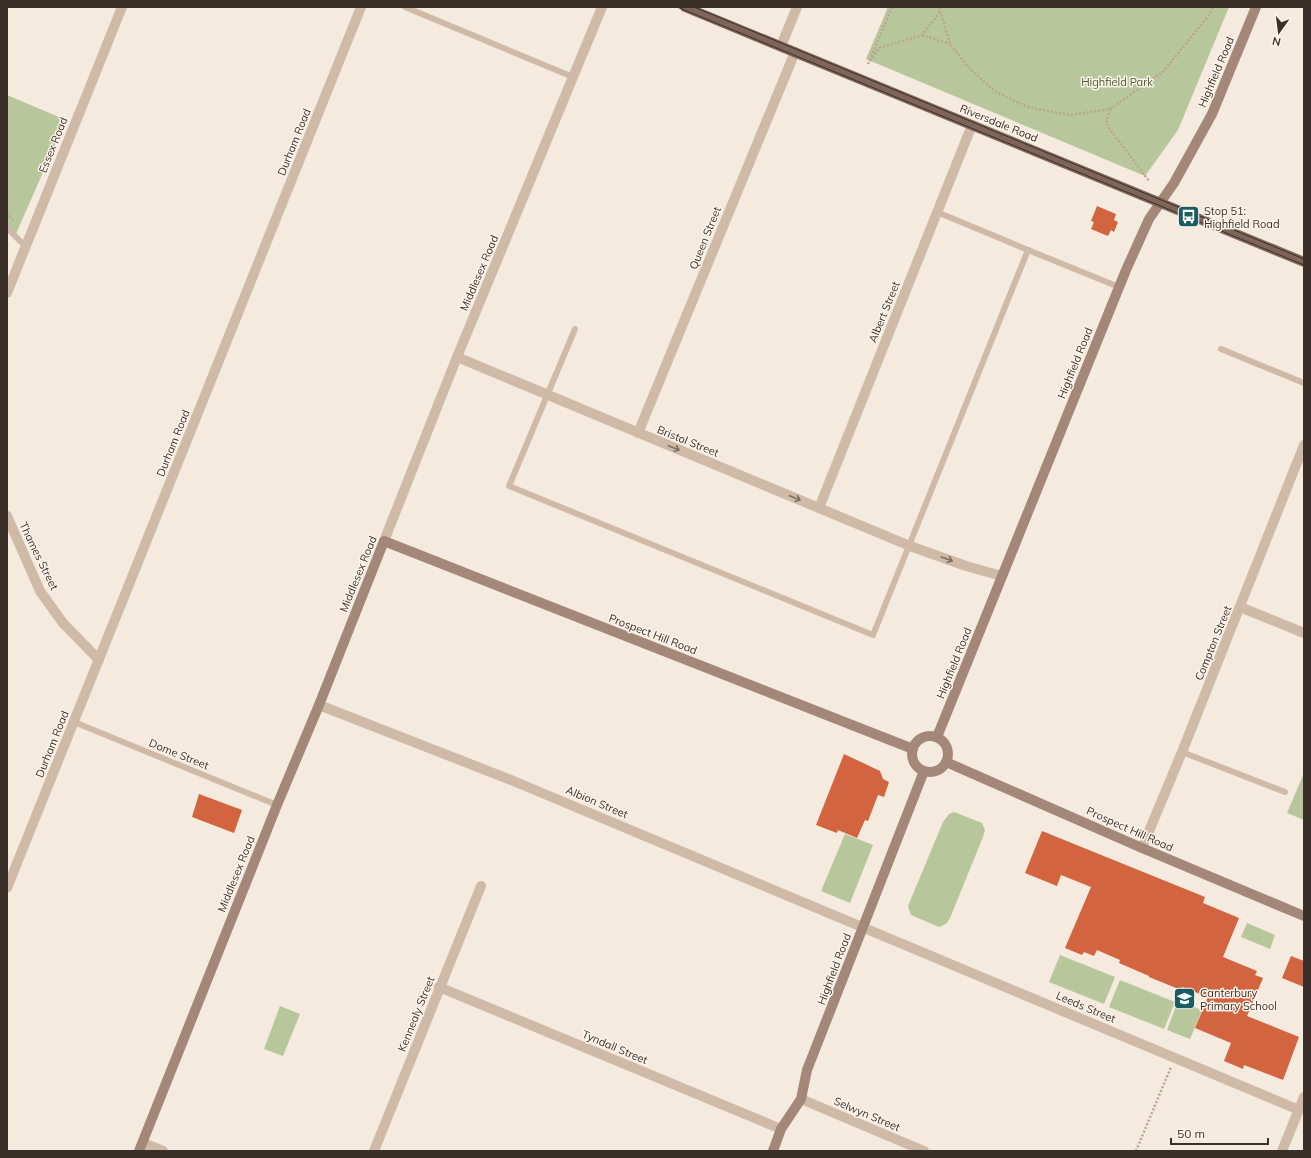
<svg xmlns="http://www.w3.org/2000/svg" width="1311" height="1158" viewBox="0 0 1311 1158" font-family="Mulish,sans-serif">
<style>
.green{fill:#b7c69b}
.building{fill:#d2643f}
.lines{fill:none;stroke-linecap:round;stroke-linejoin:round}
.path{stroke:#bba492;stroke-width:2.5;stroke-dasharray:2 2;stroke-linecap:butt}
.lane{stroke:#cfbaa8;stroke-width:6}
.street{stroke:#cfbaa8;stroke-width:10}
.secondary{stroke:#a38879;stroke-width:10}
.primary{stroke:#7e6558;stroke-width:10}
.tram{stroke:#3b2f29;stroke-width:1}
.oneway{stroke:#7e6e62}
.labels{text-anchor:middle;stroke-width:3;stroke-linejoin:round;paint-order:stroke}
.street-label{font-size:11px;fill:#3b2f29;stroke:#fcf4eb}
.park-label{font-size:11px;fill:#495c2a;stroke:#fcf4eb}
.poi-label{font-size:11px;fill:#3b2f29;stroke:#fcf4eb;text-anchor:start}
</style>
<rect width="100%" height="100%" fill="#f5eade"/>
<g class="green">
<path d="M888,7H1229L1178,130L1145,176L866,59Z"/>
<path d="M7,95L66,120L15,236L7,229Z"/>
<path d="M1304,773V820L1287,813Z"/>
<path d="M954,812L982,823L985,830L983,837L950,918L946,924L939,927L911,915L908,906L943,822L949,814Z"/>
<path d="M845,834L873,845L850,903L821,891Z"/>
<path d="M1247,923L1275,935L1270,949L1241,937Z"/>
<path d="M1060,955L1115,977L1104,1004L1049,982Z"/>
<path d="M1120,980L1175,1002L1164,1029L1109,1007Z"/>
<path d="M1178,1001L1202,1010L1190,1039L1167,1030Z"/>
<path d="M280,1006L300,1014L283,1056L264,1049Z"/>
</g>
<g class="building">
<path d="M1097,206L1116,214L1114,220L1118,222L1114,232L1111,230L1108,236L1091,229L1094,222L1091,221Z"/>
<path d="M844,754L880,771L883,779L889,782L884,797L878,795L868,821L865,820L857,838L838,830L837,833L816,825Z"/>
<path d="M199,794L242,810L234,833L192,817Z"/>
<path d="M1042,831L1205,897L1203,903L1239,918L1223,957L1257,971L1255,975L1263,978L1247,1016L1299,1037L1283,1080L1244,1065L1243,1069L1224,1061L1231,1043L1195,1028L1208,997L1182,987L1181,990L1149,977V976L1119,963L1120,960L1097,950L1094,956L1084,952L1082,955L1065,948L1091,887L1061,875L1057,886L1025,873Z"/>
<path d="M1291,956L1304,961V987L1282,978Z"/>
</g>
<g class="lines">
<g class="path">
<path d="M940,7V11L950,44L971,70L996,92L1028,107L1070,115L1110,109L1163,72L1209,15L1213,7"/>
<path d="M922,35L950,44"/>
<path d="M870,61L879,48L922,35L940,12"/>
<path d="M868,64L892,7"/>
<path d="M1110,109L1106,124L1149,181"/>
<path d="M7,213L13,220"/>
<path d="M1136,1151L1171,1067"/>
</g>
<g class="lane">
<path d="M405,7L573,77"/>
<path d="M7,228L25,246"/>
<path d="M1028,250L1119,287"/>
<path d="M575,329L509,486L873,635L1028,250L937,212"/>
<path d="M1221,349L1304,383"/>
<path d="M74,722L277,805"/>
<path d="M1182,752L1285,792"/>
</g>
<g class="street">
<path d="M781,46L797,7"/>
<path d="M7,293L122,7"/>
<path d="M457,357L910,546L966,566L1002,576"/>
<path d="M638,433L795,52"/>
<path d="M819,508L972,125"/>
<path d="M7,516L40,591L63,623L99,660"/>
<path d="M384,541L457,357L602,7"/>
<path d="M1240,607L1304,633"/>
<path d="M319,705L511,780L1299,1110"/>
<path d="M1142,848L1182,752L1304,445"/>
<path d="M7,888L361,7"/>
<path d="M439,987L781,1129"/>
<path d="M801,1099L924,1151"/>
<path d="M143,1143L163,1151"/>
<path d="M374,1151L481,886"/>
<path d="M1282,1151L1304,1097"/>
</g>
<g class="secondary">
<circle cx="930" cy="754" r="18"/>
<path d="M937,737L1126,270L1149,219L1174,183L1212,114L1256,7"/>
<path d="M946,762L1142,848L1304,916"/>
<path d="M139,1151L277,805L319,705L384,541L913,749"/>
<path d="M773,1151L781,1129L801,1099L807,1070L924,771"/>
</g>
<path class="primary" d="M685,7L1304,262"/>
<g class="tram">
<path d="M677,7L1304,265"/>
<path d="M694,7L1304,259"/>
</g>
</g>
<defs><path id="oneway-shaft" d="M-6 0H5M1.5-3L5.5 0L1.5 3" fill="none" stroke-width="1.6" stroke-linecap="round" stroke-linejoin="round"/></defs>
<g class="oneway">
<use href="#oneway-shaft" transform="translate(674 448) rotate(22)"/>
<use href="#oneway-shaft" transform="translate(795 498) rotate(22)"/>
<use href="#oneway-shaft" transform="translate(947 559) rotate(20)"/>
</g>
<defs>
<symbol id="bus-square" viewBox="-11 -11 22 22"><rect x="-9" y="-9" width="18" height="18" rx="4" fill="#195c61" stroke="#fcf4eb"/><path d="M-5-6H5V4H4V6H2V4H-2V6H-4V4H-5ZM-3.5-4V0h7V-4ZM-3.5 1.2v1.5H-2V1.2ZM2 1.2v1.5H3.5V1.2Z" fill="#fff"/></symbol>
<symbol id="school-square" viewBox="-11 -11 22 22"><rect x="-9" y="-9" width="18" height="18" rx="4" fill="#195c61" stroke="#fcf4eb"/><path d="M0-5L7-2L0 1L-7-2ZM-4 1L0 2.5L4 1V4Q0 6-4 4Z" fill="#fff"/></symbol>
</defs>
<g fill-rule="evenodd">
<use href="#bus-square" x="1176" y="204" width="25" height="25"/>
<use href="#school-square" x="1172" y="986" width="25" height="25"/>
</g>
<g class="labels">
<g class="street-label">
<text transform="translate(1216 72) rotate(-67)" y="4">Highfield Road</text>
<text transform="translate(999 123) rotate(22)" y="4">Riversdale Road</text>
<text transform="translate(294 142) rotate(-68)" y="4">Durham Road</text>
<text transform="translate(53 145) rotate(-68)" y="4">Essex Road</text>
<text transform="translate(705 238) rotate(-68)" y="4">Queen Street</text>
<text transform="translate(479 273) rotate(-67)" y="4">Middlesex Road</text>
<text transform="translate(884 312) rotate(-68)" y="4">Albert Street</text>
<text transform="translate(1075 363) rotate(-68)" y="4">Highfield Road</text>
<text transform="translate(688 441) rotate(22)" y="4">Bristol Street</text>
<text transform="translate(173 443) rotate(-68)" y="4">Durham Road</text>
<text transform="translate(39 556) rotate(64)" y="4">Thames Street</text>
<text transform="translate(358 574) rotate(-68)" y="4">Middlesex Road</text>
<text transform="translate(653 634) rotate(21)" y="4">Prospect Hill Road</text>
<text transform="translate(1213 643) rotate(-68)" y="4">Compton Street</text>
<text transform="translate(954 663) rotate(-68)" y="4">Highfield Road</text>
<text transform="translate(52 744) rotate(-68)" y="4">Durham Road</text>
<text transform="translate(179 754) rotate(22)" y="4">Dome Street</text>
<text transform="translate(597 802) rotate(23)" y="4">Albion Street</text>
<text transform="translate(1130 829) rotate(24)" y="4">Prospect Hill Road</text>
<text transform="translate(236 874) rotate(-68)" y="4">Middlesex Road</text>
<text transform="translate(834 969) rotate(-69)" y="4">Highfield Road</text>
<text transform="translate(1086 1007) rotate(23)" y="4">Leeds Street</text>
<text transform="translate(416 1014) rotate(-68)" y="4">Kennealy Street</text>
<text transform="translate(615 1047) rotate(23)" y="4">Tyndall Street</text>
<text transform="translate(867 1114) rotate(23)" y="4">Selwyn Street</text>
</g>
<g class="park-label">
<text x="1117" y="86">Highfield Park</text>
</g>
<g class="poi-label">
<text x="1204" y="215">Stop 51:<tspan x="1204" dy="13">Highfield Road</tspan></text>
<text x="1200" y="997">Canterbury<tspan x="1200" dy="13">Primary School</tspan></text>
</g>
</g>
<rect width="1311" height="1158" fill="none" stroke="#3b2f29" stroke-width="16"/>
<g transform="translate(1279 32) rotate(194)" stroke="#fcf4eb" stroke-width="3" paint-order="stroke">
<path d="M0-3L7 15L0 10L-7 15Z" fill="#3b2f29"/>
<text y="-6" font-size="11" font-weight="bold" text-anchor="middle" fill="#3b2f29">N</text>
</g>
<path d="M1171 1138v6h97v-6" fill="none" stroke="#3b2f29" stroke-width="2"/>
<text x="1177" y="1138" font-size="12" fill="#3b2f29" stroke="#fcf4eb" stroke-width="3" paint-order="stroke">50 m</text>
</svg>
